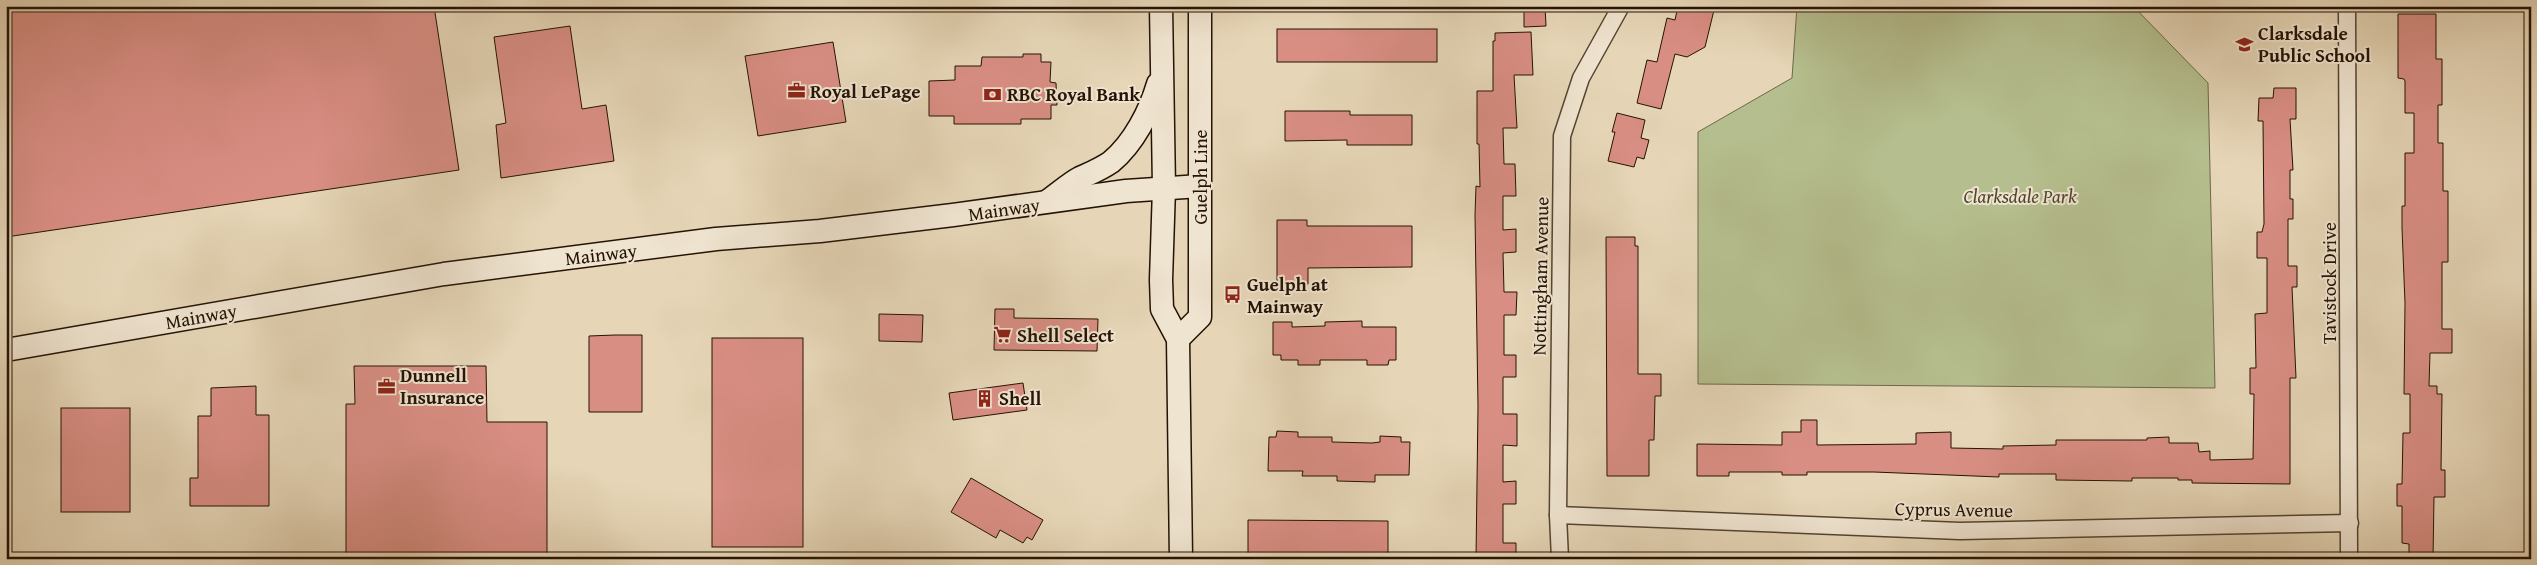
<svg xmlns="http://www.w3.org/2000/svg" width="2537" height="565" viewBox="0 0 2537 565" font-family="'Gentium Book Plus',serif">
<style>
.green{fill:#b5be8e;stroke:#6c6849}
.building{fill:#d98e84;stroke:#241304}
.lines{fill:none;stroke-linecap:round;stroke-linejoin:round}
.street-casing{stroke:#544431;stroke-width:19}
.secondary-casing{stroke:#241304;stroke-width:25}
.street{stroke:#efe4d0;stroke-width:16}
.secondary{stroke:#efe4d0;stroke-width:22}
.labels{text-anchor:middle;stroke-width:4;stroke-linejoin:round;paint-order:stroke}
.poi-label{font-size:19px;font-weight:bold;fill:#241304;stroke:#efe4d0;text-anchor:start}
.street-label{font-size:19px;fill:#241304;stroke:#efe4d0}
.park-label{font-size:19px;font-style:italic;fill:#50462d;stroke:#efe4d0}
</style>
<rect width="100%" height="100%" fill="#e6d6b7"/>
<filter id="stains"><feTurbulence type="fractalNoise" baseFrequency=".004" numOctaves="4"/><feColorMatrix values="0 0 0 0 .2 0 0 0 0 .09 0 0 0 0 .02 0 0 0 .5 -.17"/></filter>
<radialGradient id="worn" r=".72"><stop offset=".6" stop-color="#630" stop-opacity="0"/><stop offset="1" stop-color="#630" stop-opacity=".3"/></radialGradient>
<path class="green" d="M1797,6H2133L2208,83L2215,388L1698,384V132L1792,78Z"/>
<g class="building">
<path d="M6,6H434L459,170L6,237Z"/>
<path d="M1524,6H1545L1546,26L1524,27Z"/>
<path d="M1678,6H1715L1705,47L1687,57L1675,54L1661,109L1637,103L1647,60L1657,62L1667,18L1675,20Z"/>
<path d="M2398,14H2436V59H2442V105H2438V143H2443V191H2448V262H2442V329H2452V353H2430L2429,386H2437V394H2442L2441,470H2445V497H2434L2433,559H2409V544L2402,543V506H2397V484H2402L2403,433H2410V394H2404L2405,303L2402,228V206H2405V153H2414V113H2405V81L2404,79L2398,78Z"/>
<path d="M570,26L582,109L606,105L614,161L501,178L496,125L506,123L494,37Z"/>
<rect x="1277" y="29" width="160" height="33"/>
<path d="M1531,32L1533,75H1514L1517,128H1503L1504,164H1515L1516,196H1503V230L1516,229V252L1503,253L1504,292H1517L1516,315H1504V355H1516V377H1503V414H1517V446L1503,445V482L1516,481V504H1503V543H1516V559H1476L1478,406L1475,215L1476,186L1480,187L1479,144H1477V91H1493V41H1495V33Z"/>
<path d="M833,42L846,122L758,136L745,56Z"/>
<path d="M1023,54H1041V62H1051L1050,82L1056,83L1057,105H1051V119H1021V124H954V116H929V81L955,80V66H981L982,57H1023Z"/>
<path d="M2274,88H2296V119H2290L2293,170H2290V199H2293V219H2288V266H2297V287H2292L2296,378H2290V484L2192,483V480H2178V478H2132V481L2056,480V474H1999V477L1874,472H1807V475H1782V472H1729V476H1697V444L1782,445V432H1801V420H1817V445L1916,444V433L1951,432V448L2003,449V446L2056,445V440H2147V438L2169,437V443H2198L2199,452L2210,451V460L2253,459L2254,394H2250V368H2256L2255,314L2267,313V258H2257V232H2262L2264,224L2263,121H2258L2259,98H2273Z"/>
<path d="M1285,111H1350V115H1412V145H1347V140L1285,141Z"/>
<path d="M1617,113L1645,120L1641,138L1649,140L1644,159L1637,157L1634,167L1608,161L1615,132H1612Z"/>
<path d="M1277,220H1307V226H1412V267L1308,268V284L1277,285Z"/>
<path d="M1606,237H1635V246H1638V374H1661V396H1655L1654,440H1649V476H1607Z"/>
<path d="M995,309H1014V318L1098,319L1097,351L994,350Z"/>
<path d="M879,314L923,315L922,342L879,341Z"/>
<path d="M1362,321V327H1396V360H1389L1388,365H1367V360H1320V365H1298V360H1281V355H1273V322H1292V327L1325,326V322Z"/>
<path d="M615,335H642V412H589V336Z"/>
<rect x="712" y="338" width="91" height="209"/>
<path d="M354,366H486L487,422H547V559H346V404H355Z"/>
<path d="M1023,383L1027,410L953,420L949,393Z"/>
<path d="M256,386V415H269V506H190V478H198V416H211V388Z"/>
<rect x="61" y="408" width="69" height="104"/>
<path d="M1277,431L1298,432V437H1332V442L1372,443L1380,442V436L1401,437V442H1410L1409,475H1375V482L1337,481V476H1302L1303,471H1268L1269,437H1276Z"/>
<path d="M971,478L1043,520L1032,540L1027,537L1023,543L1000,530L996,538L951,512Z"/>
<path d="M1248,520L1388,521V558H1248Z"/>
</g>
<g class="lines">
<defs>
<g id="street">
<path d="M2347,6L2349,559"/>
<path d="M1558,515L1960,531L2350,523"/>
<path d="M1560,559L1558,515L1562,136L1581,78L1621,6"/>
</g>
<g id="secondary">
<path d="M1161,6L1164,188L1161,280L1162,309L1178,339L1181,559"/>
<path d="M1049,200C1059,193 1069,184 1080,178C1091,173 1101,169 1111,162C1134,143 1150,111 1158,84"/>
<path d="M1178,339L1200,317V6"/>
<path d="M6,350L444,274L716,239L820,231L953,215L1126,191L1200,186"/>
</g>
</defs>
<use href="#street" class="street-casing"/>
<use href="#secondary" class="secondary-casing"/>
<use href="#street" class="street"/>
<use href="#secondary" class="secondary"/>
</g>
<defs>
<symbol id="school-bare" viewBox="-9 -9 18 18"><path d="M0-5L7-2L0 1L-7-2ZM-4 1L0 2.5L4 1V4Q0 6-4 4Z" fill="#8f2418" stroke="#efe4d0" stroke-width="2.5" paint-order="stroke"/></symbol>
<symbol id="office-bare" viewBox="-9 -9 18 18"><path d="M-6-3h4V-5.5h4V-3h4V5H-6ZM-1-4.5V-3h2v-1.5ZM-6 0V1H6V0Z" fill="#8f2418" stroke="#efe4d0" stroke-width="2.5" paint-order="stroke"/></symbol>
<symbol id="bank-bare" viewBox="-9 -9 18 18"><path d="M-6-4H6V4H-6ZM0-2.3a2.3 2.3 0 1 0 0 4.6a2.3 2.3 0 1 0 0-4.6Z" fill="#8f2418" stroke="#efe4d0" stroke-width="2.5" paint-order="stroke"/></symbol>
<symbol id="bus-bare" viewBox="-9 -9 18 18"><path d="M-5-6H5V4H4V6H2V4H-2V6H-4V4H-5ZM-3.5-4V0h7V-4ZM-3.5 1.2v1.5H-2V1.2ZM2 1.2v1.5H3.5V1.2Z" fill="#8f2418" stroke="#efe4d0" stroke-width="2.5" paint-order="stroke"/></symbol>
<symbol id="supermarket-bare" viewBox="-9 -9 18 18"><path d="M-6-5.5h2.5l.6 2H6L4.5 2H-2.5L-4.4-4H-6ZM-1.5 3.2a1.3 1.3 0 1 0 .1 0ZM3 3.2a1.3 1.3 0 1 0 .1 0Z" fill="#8f2418" stroke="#efe4d0" stroke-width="2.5" paint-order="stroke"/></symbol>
<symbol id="building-bare" viewBox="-9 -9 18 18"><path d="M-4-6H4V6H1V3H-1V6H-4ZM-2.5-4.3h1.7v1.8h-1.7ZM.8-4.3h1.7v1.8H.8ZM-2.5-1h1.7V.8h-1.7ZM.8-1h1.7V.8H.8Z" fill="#8f2418" stroke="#efe4d0" stroke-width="2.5" paint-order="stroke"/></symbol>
</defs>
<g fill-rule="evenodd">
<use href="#school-bare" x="2232" y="32" width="25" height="25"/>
<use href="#office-bare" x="784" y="78" width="25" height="25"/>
<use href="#bank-bare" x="980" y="82" width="25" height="25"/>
<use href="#bus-bare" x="1220" y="282" width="25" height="25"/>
<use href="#supermarket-bare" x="990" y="322" width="25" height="25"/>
<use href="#office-bare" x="374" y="374" width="25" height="25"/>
<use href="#building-bare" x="972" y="386" width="25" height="25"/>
</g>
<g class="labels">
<g class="poi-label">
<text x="2258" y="40">Clarksdale<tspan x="2258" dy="22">Public School</tspan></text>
<text x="810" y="98">Royal LePage</text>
<text x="1007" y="101">RBC Royal Bank</text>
<text x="1247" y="291">Guelph at<tspan x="1247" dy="22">Mainway</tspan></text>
<text x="1017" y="342">Shell Select</text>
<text x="400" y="382">Dunnell<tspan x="400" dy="22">Insurance</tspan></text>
<text x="999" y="405">Shell</text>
</g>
<g class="street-label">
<text transform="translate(1200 177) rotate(-90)" y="7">Guelph Line</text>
<text transform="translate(1004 209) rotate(-8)" y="7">Mainway</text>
<text transform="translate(601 254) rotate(-7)" y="7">Mainway</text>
<text transform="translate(1540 276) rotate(-89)" y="7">Nottingham Avenue</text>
<text transform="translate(2329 283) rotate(-90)" y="7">Tavistock Drive</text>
<text transform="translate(201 316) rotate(-10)" y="7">Mainway</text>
<text transform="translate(1954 509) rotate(1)" y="7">Cyprus Avenue</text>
</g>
<g class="park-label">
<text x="2020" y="203">Clarksdale Park</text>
</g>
</g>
<rect width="2537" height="565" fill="none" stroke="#e6d6b7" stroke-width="25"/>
<rect x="8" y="8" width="2522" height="550" fill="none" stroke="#241304" stroke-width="2.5"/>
<rect x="12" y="12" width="2512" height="540" fill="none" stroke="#241304"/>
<rect width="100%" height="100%" filter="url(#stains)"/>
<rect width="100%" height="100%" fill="url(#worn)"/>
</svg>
